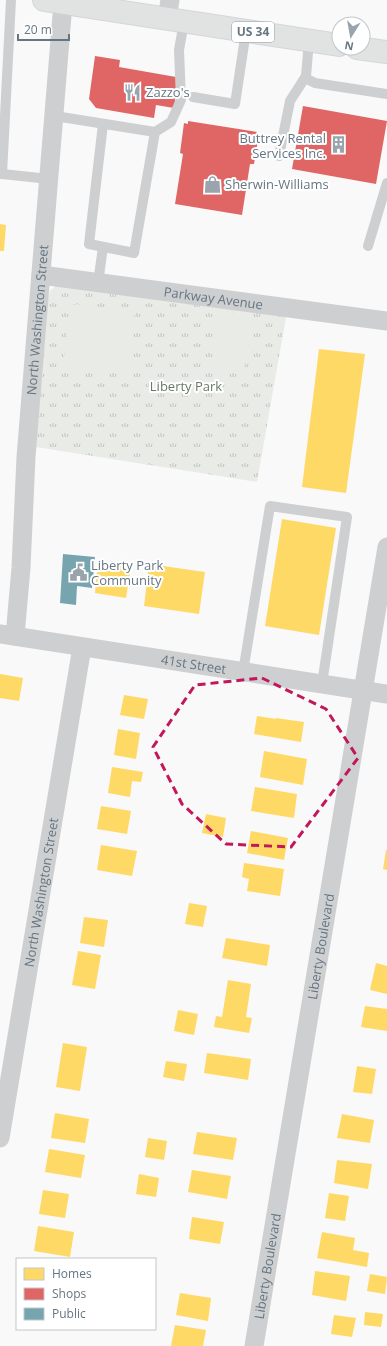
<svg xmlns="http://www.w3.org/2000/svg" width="387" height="1346" viewBox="0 0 387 1346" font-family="'Open Sans',sans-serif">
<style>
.park{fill:url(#park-tufts)}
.pitch{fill:#e8ebe6}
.homes{fill:#ffd966}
.shops{fill:#e06666}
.public{fill:#76a5af}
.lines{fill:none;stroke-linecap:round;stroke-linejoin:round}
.primary-casing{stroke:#d5d6d7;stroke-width:24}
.lane{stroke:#cecfd0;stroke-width:10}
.street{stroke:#cecfd0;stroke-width:19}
.primary{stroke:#e1e2e2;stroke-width:22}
.marked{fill:none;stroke:#c2185b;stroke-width:3;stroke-dasharray:8 5;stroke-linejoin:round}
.labels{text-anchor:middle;stroke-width:4;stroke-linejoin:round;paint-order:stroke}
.shield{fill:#fff;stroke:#939fa8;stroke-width:1}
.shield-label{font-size:12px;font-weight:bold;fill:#657683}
.poi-label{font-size:13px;fill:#657683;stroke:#fff;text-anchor:start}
.street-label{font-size:13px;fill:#657683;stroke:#fff}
.park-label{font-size:13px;fill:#687a64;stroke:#fff}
</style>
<defs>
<pattern id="park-tufts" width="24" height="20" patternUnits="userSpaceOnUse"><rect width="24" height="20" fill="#e8ebe6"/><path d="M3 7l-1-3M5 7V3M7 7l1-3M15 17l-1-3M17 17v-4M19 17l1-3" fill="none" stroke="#c0c3c0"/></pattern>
</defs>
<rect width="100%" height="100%" fill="#f9f9f9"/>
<path class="park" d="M56,286L286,317L257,482L36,447L48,299L50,291Z"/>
<g class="pitch">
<path d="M75,304L135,311L128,373L63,366L70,309Z"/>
<path d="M220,311L253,317L243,375L210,369Z"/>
</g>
<g class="homes">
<path d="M0,224L6,225L4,251H0Z"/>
<path d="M319,349L365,354L346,493L302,487Z"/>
<path d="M282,519L336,528L319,635L265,626Z"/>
<path d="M98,561L131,566L126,598L95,593Z"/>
<path d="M149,564L205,572L199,614L144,606Z"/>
<path d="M0,674L23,678L19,701L0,698Z"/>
<path d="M124,695L148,699L144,719L120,715Z"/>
<path d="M257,716L276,719V718L304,722L301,742L254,734Z"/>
<path d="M118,729L140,733L136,759L114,755Z"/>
<path d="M264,751L307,759L303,785L260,777Z"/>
<path d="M112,767L143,772L141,782L132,781L130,797L108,793Z"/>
<path d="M255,787L297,794L294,818L251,811Z"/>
<path d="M101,806L131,811L127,834L97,829Z"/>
<path d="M206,814L226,818L223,837L202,833Z"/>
<path d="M251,831L288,838L284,860L247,853Z"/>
<path d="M101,845L137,851L132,876L97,870Z"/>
<path d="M386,850H387V870L383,869Z"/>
<path d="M244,863L284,869L280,896L247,891L249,879L242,877Z"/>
<path d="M189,903L207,906L203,927L185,924Z"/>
<path d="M84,917L108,920L104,947L80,943Z"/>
<path d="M226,938L270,945L267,966L222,958Z"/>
<path d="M78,951L101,955L95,989L72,985Z"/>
<path d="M376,963L387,966V994L370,990Z"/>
<path d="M228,980L251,984L246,1017L252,1018L249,1033L214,1027L216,1016L222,1017Z"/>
<path d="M365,1006L387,1009V1031L361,1027Z"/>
<path d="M178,1010L198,1014L194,1035L174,1031Z"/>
<path d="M63,1043L87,1047L80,1091L56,1087Z"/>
<path d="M207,1053L251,1059L248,1080L204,1073Z"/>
<path d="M166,1061L187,1064L184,1081L163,1077Z"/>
<path d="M357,1066L376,1069L372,1094L353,1092Z"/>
<path d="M55,1113L89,1119L85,1143L51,1138Z"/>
<path d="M342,1114L374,1120L370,1143L337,1138Z"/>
<path d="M197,1132L237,1138L233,1160L193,1154Z"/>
<path d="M148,1138L167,1141L164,1160L145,1157Z"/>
<path d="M49,1149L85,1155L81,1178L45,1172Z"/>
<path d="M337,1160L372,1164L368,1189L334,1183Z"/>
<path d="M192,1170L231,1176L227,1199L188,1192Z"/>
<path d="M139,1174L159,1178L156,1197L136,1194Z"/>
<path d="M43,1190L69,1194L65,1218L39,1214Z"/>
<path d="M329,1193L349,1196L345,1221L325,1218Z"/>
<path d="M192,1217L224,1222L220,1244L189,1239Z"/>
<path d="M38,1226L74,1232L70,1257L34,1251Z"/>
<path d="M322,1232L355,1238L353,1250L369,1253L367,1267L317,1258Z"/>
<path d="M315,1271L350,1276L346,1301L312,1295Z"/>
<path d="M370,1274L387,1277L385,1294L367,1291Z"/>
<path d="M180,1293L211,1298L208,1321L176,1315Z"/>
<path d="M365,1312L383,1314L381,1327L364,1325Z"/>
<path d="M334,1315L356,1318L352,1337L331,1334Z"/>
<path d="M175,1325L206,1330L203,1346H171Z"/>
</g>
<g class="shops">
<path d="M95,56L120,60L119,67L176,77L177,86L174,108L156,105L154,118L96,108L89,99Z"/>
<path d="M303,106L387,121L376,184L292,169Z"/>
<path d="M188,121L257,132V134H259L254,164H250L242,215L175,204L183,154L180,153L184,123L188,124Z"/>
</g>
<path class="public" d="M63,554L95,557L92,588L77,586L76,605L60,603Z"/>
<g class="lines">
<defs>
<g id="primary">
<path d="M44,0L339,45"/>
<path d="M357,48L387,52"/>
</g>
</defs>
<use href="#primary" class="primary-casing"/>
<g class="lane">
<path d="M309,41L306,76L307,79L315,83L387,94"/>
<path d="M193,97L235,104L246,31"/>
<path d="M55,116L155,132L171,122L181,100L179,50L184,22"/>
<path d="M103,124L89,244L134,253L155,132"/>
<path d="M279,156L290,101L306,76"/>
<path d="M0,174H2L11,0"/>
<path d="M2,174L49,179"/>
<path d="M368,246L387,183"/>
<path d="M98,283L103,247"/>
<path d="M243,672L270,506L347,517L322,684"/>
</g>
<g class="street">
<path d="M167,19L170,0"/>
<path id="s1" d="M41,275L387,321"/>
<path id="s2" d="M0,634L387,694"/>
<path id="s3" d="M15,636L21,568L26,457L63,3"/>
<path id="s4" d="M0,1138L82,647"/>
<path id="s5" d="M254,1346L387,547"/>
</g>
<use href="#primary" class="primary"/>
</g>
<path class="marked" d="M262,678L326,709L358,758L291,847L226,844L182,804L153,747L195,685Z"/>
<defs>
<symbol id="restaurant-bare" viewBox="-9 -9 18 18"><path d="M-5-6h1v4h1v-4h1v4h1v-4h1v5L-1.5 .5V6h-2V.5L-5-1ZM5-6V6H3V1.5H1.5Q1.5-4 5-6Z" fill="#99a4ac" stroke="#fff" stroke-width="2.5" paint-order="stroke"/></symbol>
<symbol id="building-bare" viewBox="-9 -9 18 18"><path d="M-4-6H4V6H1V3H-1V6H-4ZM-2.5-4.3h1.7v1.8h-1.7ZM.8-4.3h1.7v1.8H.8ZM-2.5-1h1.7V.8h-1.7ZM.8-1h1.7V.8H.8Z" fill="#99a4ac" stroke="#fff" stroke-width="2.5" paint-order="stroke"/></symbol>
<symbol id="shop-bare" viewBox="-9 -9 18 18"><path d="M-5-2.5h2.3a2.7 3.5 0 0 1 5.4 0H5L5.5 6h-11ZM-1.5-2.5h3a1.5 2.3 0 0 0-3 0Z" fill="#99a4ac" stroke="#fff" stroke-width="2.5" paint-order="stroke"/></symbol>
<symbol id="civic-bare" viewBox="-9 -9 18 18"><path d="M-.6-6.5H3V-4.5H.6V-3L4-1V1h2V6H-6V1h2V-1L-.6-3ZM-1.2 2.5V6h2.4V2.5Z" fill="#99a4ac" stroke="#fff" stroke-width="2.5" paint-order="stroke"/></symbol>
</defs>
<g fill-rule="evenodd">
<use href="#restaurant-bare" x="120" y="80" width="25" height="25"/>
<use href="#building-bare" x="326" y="132" width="25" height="25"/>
<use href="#shop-bare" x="200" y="172" width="25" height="25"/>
<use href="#civic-bare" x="66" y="560" width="25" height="25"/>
</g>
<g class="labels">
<rect class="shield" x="232" y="22" width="42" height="20" rx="3"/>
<g class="shield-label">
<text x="253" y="36">US 34</text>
</g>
<g class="poi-label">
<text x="146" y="97">Zazzo's</text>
<text x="326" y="143" text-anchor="end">Buttrey Rental<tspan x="326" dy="15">Services Inc.</tspan></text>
<text x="225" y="189">Sherwin-Williams</text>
<text x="91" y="570">Liberty Park<tspan x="91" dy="15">Community</tspan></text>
</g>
<g class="street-label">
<text dy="5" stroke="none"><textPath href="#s1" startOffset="174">Parkway Avenue</textPath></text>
<text dy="5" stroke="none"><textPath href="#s3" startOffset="317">North Washington Street</textPath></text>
<text dy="5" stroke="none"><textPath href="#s2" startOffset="196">41st Street</textPath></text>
<text dy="5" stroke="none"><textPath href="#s4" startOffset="249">North Washington Street</textPath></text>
<text dy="5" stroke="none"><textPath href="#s5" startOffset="405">Liberty Boulevard</textPath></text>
<text dy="5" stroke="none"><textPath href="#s5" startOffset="81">Liberty Boulevard</textPath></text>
</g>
<g class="park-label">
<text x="186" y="391">Liberty Park</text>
</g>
</g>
<rect x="16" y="1258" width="140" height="72" fill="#ffffff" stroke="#c1c8cd"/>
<rect x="24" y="1268" width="20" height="12" fill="#ffd966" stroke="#c1c8cd"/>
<text x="52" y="1278" font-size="12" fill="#657683">Homes</text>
<rect x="24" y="1288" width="20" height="12" fill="#e06666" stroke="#c1c8cd"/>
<text x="52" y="1298" font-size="12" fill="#657683">Shops</text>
<rect x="24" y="1308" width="20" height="12" fill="#76a5af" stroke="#c1c8cd"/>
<text x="52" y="1318" font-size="12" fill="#657683">Public</text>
<g transform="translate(351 36) rotate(191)"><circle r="19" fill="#ffffff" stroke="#c1c8cd"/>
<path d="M0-3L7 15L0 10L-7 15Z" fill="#99a4ac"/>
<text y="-6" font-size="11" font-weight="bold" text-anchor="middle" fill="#657683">N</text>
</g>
<path d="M18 34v6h51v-6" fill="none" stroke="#657683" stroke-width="2"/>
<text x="24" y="34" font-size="12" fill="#657683" stroke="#ffffff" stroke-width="3" paint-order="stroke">20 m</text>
</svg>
